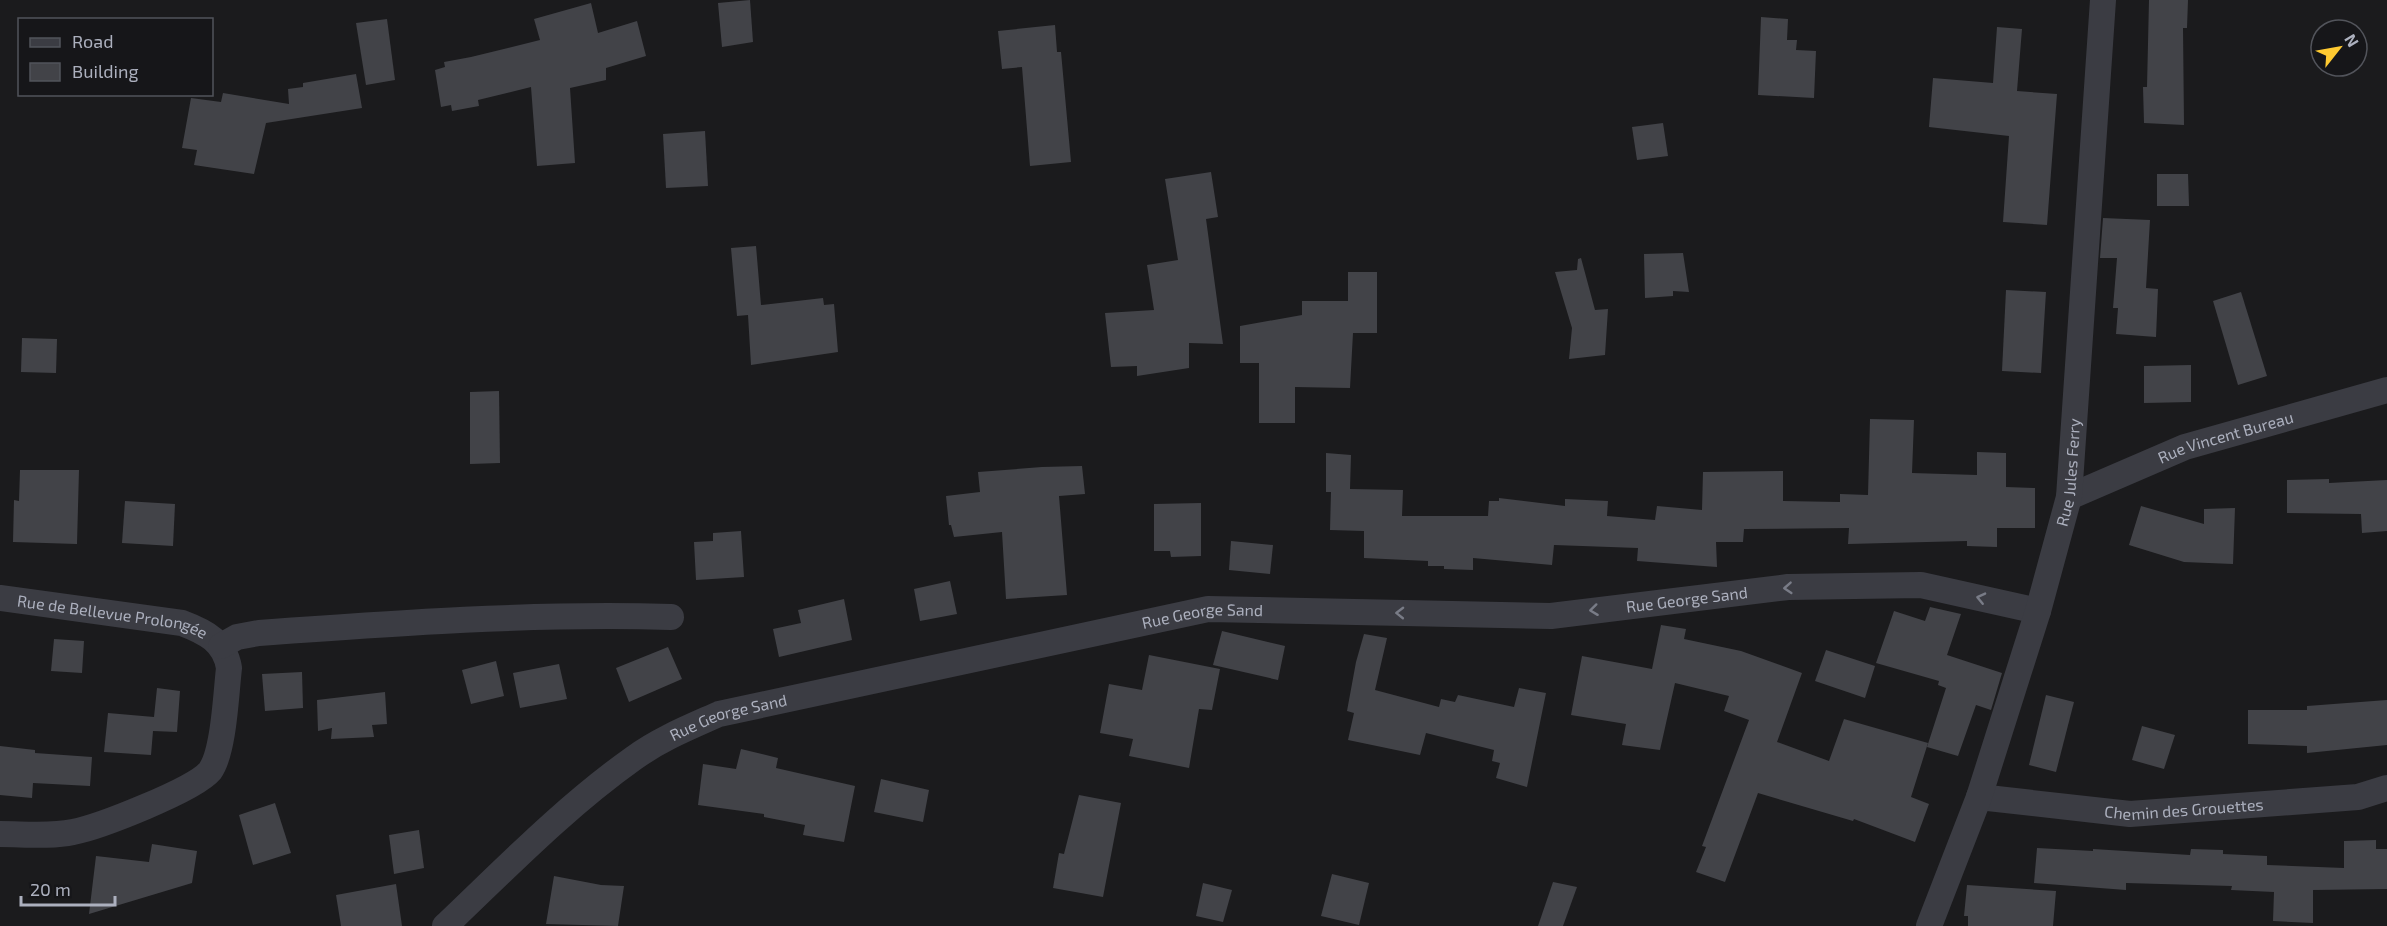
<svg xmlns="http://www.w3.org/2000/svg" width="2387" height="926" viewBox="0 0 2387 926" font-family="'Exo 2',sans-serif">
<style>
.building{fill:#424348}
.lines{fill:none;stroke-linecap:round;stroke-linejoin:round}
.street{stroke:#3b3c43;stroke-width:26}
.oneway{stroke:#797c87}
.labels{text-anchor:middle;stroke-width:6;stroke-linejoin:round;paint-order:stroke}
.street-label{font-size:16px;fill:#acb0be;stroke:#161619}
</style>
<rect width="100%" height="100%" fill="#1b1b1d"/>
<g class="building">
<path d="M750,0L753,42L722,47L718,3Z"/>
<path d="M2149,0H2188L2187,28H2183L2184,125L2144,123L2143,87H2147Z"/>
<path d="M591,3L598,33L637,21L646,56L606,68V80L570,88L575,163L537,166L531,87L478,100L479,106L452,111L451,105L441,107L435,70L445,67L444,62L471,57L540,40L534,19Z"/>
<path d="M1761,17L1788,19L1787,40H1797L1796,50L1816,51L1814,98L1758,95Z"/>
<path d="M387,19L395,80L366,85L356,23Z"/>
<path d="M1055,25L1057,52H1061L1071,162L1030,166L1022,67L1002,69L998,31Z"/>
<path d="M1997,27L2022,29L2017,91L2057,94L2047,225L2003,222L2009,136L1929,127L1933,78L1993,83Z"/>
<path d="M356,74L362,108L266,123L254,174L194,165L197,150L182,148L191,98L221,102L223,93L289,104L288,89L303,87V83Z"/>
<path d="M1663,123L1668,156L1637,160L1632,127Z"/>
<path d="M705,131L708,186L666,188L663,134Z"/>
<path d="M1211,172L1218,217L1206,219L1223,344L1189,343V368L1137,376V366L1111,367L1105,313L1154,310L1147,265L1178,260L1165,179Z"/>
<path d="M2157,174H2188L2189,206H2157Z"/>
<path d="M2103,218L2150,220L2146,288L2158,289L2156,337L2116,334L2118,308H2113L2117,258H2100Z"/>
<path d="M756,246L761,305L823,298L824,305L834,304L838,352L751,365L748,315L737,316L731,248Z"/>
<path d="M1683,253L1689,292L1673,291V296L1645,298L1644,254Z"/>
<path d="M1581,258L1595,310L1608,309L1605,355L1569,359L1572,328L1555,272L1577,270L1578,259Z"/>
<path d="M1348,272H1377V333H1353L1350,388L1295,387V423H1259V363H1240V326L1302,315V301H1348Z"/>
<path d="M2006,290L2046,292L2041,373L2002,371Z"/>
<path d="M2241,292L2267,376L2238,385L2213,301Z"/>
<path d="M22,338L57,339L56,373L21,372Z"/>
<path d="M2191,365V402L2144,403V366Z"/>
<path d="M499,391L500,463L470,464V392Z"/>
<path d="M1870,419L1914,420L1912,473L1977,475V452L2006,453V487L2035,488V528H1997V547L1967,546V541L1848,544L1849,528L1744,529L1743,542H1716L1717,567L1637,561L1638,548L1554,545L1552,565L1473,558V570L1444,569V566H1428V561L1364,558V531L1330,530L1331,492H1326V453L1351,455L1350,489L1403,490L1402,516H1488L1489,501H1499V498L1565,506V499L1608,501L1607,516L1655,520L1657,506L1702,510L1703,472L1783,471V501L1840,502V494L1868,495Z"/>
<path d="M1082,466L1085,494L1059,496L1067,595L1006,599L1002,532L954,537L951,525H949L946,496L980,492L978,472L1042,467Z"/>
<path d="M20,470H79L77,544L13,542L14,500L19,501Z"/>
<path d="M2329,479V483L2387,480V531L2362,533L2361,514L2287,513V480Z"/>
<path d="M125,501L175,504L173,546L122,543Z"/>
<path d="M1201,503V556L1171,557L1170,551H1154V504Z"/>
<path d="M2141,506L2204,524V509L2235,508L2233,564L2184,562L2129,545Z"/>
<path d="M741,531L744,577L696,580L694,542L713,541V533Z"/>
<path d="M1231,541L1273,545L1270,574L1229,570Z"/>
<path d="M950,581L957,614L920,621L914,589Z"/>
<path d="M844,599L852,640L779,657L773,629L801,623L798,610Z"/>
<path d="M1930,607L1961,614L1947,655L2002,673L1991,710L1976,705L1958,756L1927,747L1946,688L1938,685L1939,681L1876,663L1894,611L1925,621Z"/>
<path d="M1661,625L1686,629L1684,639L1741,651L1802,673L1777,742L1829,761L1844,719L1928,743L1911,797L1929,804L1915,842L1854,819L1853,821L1758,793L1725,882L1696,872L1706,847L1702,846L1749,720L1724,711L1729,696L1675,683L1660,750L1622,745L1626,724L1571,715L1582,656L1652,669Z"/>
<path d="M1222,631L1285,646L1278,680L1213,665Z"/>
<path d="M1364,634L1387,638L1375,690L1439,707L1441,699L1455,702L1458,695L1514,707L1519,688L1546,693L1527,787L1496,778L1500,763L1492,761L1494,750L1426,733L1420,755L1348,740L1354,713L1347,711L1356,662Z"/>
<path d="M54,639L84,641L82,673L51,671Z"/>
<path d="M668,647L682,679L629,702L616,668Z"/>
<path d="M1826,650L1875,666L1865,698L1815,681Z"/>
<path d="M1149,655L1220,669L1212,710L1199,709L1189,768L1129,756L1133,739L1100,733L1109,684L1142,690Z"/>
<path d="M496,661L504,696L471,704L462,670Z"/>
<path d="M559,664L567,699L520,708L513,673Z"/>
<path d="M302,672L303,708L265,711L262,674Z"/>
<path d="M157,688L180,691L177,732L153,731L151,755L104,752L108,713L154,717Z"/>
<path d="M385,692L387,724L372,725L374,737L331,739L332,728L318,731L317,700Z"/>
<path d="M2046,695L2074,702L2056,772L2029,765Z"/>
<path d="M2387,700V745L2307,753V746L2248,744V710H2307V706Z"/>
<path d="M2142,726L2175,735L2164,769L2132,760Z"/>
<path d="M0,746L35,750V753L92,757L90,786L33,783L32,798L0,795Z"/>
<path d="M741,749L778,758L776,768L855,786L844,842L803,835L805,825L764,817V814L698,805L703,764L736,769Z"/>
<path d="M881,779L929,790L923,822L874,812Z"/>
<path d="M1079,795L1121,803L1103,897L1053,888L1059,853L1064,854Z"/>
<path d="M275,803L291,853L253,865L239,815Z"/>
<path d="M419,830L424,868L394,874L389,835Z"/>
<path d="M2376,840V849H2387V889L2313,890V923L2273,921L2274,892L2231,890L2232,886L2126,883V890L2034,883L2037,848L2093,851V849L2190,855L2191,849L2223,850V854L2267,856V865L2344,868V841Z"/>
<path d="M152,844L197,851L192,883L89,914L96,856L149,862Z"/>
<path d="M1332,874L1369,883L1359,925L1321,916Z"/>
<path d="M554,876L601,885L624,886L618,926L546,924Z"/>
<path d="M1553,882L1577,887L1563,926H1538Z"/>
<path d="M1203,883L1232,890L1223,922L1196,916Z"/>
<path d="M396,884L402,926H341L336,895Z"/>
<path d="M1967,885L2056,891L2053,926H1968V916H1964Z"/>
</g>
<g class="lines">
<g class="street">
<path id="s1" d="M2069,497L2185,447L2387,390"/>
<path id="s2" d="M0,598L182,623C206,632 225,642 229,668C226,693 224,752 210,771C194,790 99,827 73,832C50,837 24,834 0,834"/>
<path d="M221,646L237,637L259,633C396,623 533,613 671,617"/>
<path id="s3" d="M1979,797L2130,814L2358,797L2387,788"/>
<path id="s4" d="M445,926C506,868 565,807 634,758C660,739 690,727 719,714L1208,609L1551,616L1788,587L1921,585L2038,611"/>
<path id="s5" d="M1929,926L1979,797L2038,611L2069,497L2103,0"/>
</g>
</g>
<defs><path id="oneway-chevron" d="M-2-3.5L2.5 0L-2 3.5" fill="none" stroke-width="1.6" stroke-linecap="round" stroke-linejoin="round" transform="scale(1.5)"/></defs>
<g class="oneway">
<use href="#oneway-chevron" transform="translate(1788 588) rotate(176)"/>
<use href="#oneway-chevron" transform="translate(1981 598) rotate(-167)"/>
<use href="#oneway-chevron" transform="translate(1594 610) rotate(173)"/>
<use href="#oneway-chevron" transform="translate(1400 613) rotate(-179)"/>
</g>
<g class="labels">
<g class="street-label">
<text dy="6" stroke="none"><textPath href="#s1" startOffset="168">Rue Vincent Bureau</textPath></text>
<text dy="6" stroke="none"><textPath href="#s5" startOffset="476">Rue Jules Ferry</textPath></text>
<text dy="6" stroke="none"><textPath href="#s4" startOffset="1329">Rue George Sand</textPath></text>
<text dy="6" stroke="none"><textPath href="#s4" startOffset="843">Rue George Sand</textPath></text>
<text dy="6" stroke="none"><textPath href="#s2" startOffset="114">Rue de Bellevue Prolongée</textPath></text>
<text dy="6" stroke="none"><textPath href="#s4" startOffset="357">Rue George Sand</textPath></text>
<text dy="6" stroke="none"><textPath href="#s3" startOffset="206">Chemin des Grouettes</textPath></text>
</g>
</g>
<rect x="18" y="18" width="195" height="78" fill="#161619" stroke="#52545b" stroke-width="1.5"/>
<rect x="30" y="38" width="30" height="9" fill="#3b3c43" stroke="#52545b" stroke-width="1.5"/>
<text x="72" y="48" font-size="18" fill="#acb0be">Road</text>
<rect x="30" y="63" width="30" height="18" fill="#424348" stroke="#52545b" stroke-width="1.5"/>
<text x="72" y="78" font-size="18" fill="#acb0be">Building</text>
<g transform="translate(2339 48) rotate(59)"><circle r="28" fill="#161619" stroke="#52545b" stroke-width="1.5"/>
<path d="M0-4.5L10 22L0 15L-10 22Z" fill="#ffca31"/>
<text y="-9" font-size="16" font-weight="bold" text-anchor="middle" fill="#acb0be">N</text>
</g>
<path d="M21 896v9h94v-9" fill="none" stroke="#acb0be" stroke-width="3"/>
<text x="30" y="896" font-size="18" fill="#acb0be" stroke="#161619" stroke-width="4.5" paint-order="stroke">20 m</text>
</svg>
